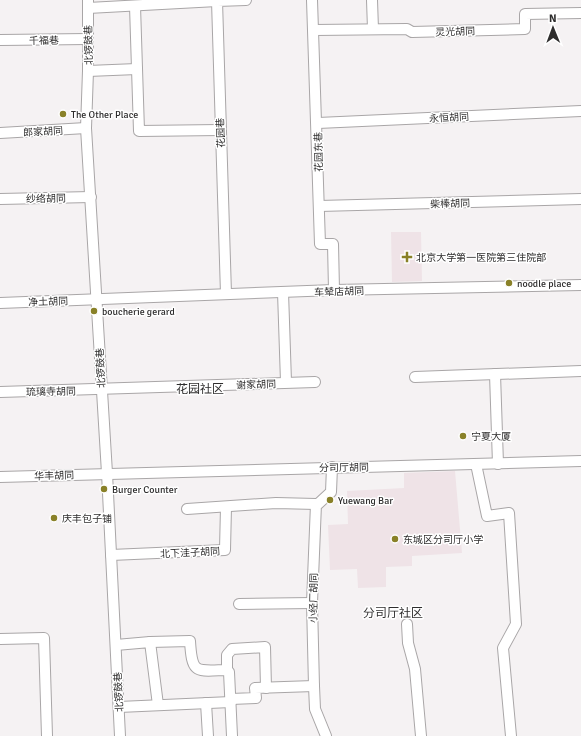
<svg xmlns="http://www.w3.org/2000/svg" width="581" height="736" viewBox="0 0 581 736" font-family="Signika,'Noto Sans SC',sans-serif">
<style>
.built{fill:#efe3e7}
.lines{fill:none;stroke-linecap:round;stroke-linejoin:round}
.minor-casing{stroke:#a9a6a7;stroke-width:12}
.minor{stroke:#fff;stroke-width:10}
.poi-dot{fill:#898128;stroke:#fff;stroke-width:1.5}
.labels{text-anchor:middle;stroke-width:3;stroke-linejoin:round;paint-order:stroke}
.street-label{font-size:10px;fill:#2e2d2d;stroke:#fff}
.poi-label{font-size:10px;fill:#2e2d2d;stroke:#fff;text-anchor:start}
.quarter-label{font-size:12px;fill:#2e2d2d;stroke:#fff}
</style>
<rect width="100%" height="100%" fill="#f5f2f3"/>
<g class="built">
<path d="M391,232H421L422,281L392,282Z"/>
<path d="M455,471L462,553L412,556V566L386,567V587L358,588L357,569L330,570L328,525L348,524L347,491L404,488V473Z"/>
</g>
<g class="lines">
<defs>
<g id="minor">
<path d="M88,0V71L86,128L107,473L120,736"/>
<path d="M312,0L320,244H333L334,290"/>
<path d="M372,0L373,29"/>
<path d="M135,6L139,131L220,130"/>
<path d="M88,8L217,1"/>
<path d="M314,30L407,29L412,32L525,29V14L581,13"/>
<path d="M0,40L88,39"/>
<path d="M88,71L137,69"/>
<path d="M318,123L581,111"/>
<path d="M0,133L86,128"/>
<path d="M0,199L91,197"/>
<path d="M319,206L581,199"/>
<path d="M283,292L286,382"/>
<path d="M226,294L217,1L246,0"/>
<path d="M0,303L334,290L581,285"/>
<path d="M495,374L498,464"/>
<path d="M415,377L581,371"/>
<path d="M0,392L315,382"/>
<path d="M476,464L487,516L509,513L516,624L503,648L511,736"/>
<path d="M0,477L581,461"/>
<path d="M187,509L276,503L316,504"/>
<path d="M111,555L225,550L226,507"/>
<path d="M239,604L312,603"/>
<path d="M407,624L408,643L415,669L421,736"/>
<path d="M0,639L44,638L47,736"/>
<path d="M150,642L190,641C192,675 196,671 227,670L229,672L232,736"/>
<path d="M116,645L150,642L158,705"/>
<path d="M227,670V655L232,649L265,647L266,688"/>
<path d="M231,699L256,698L255,688L314,686"/>
<path d="M206,703L208,736"/>
<path d="M119,707L231,702"/>
<path d="M326,736L315,709L314,686L312,603L316,504H318L331,492L332,467"/>
</g>
</defs>
<use href="#minor" class="minor-casing"/>
<use href="#minor" class="minor"/>
</g>
<g class="poi-dot">
<circle cx="63" cy="114" r="4"/>
<path d="M405 251h4v4h4v4h-4v4h-4v-4h-4v-4h4z"/>
<circle cx="509" cy="283" r="4"/>
<circle cx="94" cy="311" r="4"/>
<circle cx="463" cy="436" r="4"/>
<circle cx="104" cy="489" r="4"/>
<circle cx="330" cy="500" r="4"/>
<circle cx="54" cy="518" r="4"/>
<circle cx="395" cy="539" r="4"/>
</g>
<g class="labels">
<g class="street-label">
<text transform="translate(455 31) rotate(-2)" y="4">灵光胡同</text>
<text transform="translate(44 40) rotate(-1)" y="4">千福巷</text>
<text transform="translate(88 45) rotate(-91)" y="4">北锣鼓巷</text>
<text transform="translate(449 117) rotate(-3)" y="4">永恒胡同</text>
<text transform="translate(43 131) rotate(-3)" y="4">郎家胡同</text>
<text transform="translate(220 133) rotate(-92)" y="4">花园巷</text>
<text transform="translate(318 152) rotate(-91)" y="4">花园东巷</text>
<text transform="translate(46 198) rotate(-1)" y="4">纱络胡同</text>
<text transform="translate(450 203) rotate(-2)" y="4">柴棒胡同</text>
<text transform="translate(339 291) rotate(-2)" y="4">车辇店胡同</text>
<text transform="translate(48 301) rotate(-2)" y="4">净土胡同</text>
<text transform="translate(100 368) rotate(-93)" y="4">北锣鼓巷</text>
<text transform="translate(256 384) rotate(-2)" y="4">谢家胡同</text>
<text transform="translate(51 391) rotate(-1)" y="4">琉璃寺胡同</text>
<text transform="translate(344 467) rotate(-1)" y="4">分司厅胡同</text>
<text transform="translate(54 475) rotate(-2)" y="4">华丰胡同</text>
<text transform="translate(190 552) rotate(-3)" y="4">北下洼子胡同</text>
<text transform="translate(313 598) rotate(-89)" y="4">小经厂胡同</text>
<text transform="translate(118 692) rotate(-93)" y="4">北锣鼓巷</text>
</g>
<g class="poi-label">
<text x="71" y="118">The Other Place</text>
<text x="416" y="261">北京大学第一医院第三住院部</text>
<text x="517" y="287">noodle place</text>
<text x="102" y="315">boucherie gerard</text>
<text x="471" y="440">宁夏大厦</text>
<text x="112" y="493">Burger Counter</text>
<text x="338" y="504">Yuewang Bar</text>
<text x="62" y="522">庆丰包子铺</text>
<text x="403" y="543">东城区分司厅小学</text>
</g>
<g class="quarter-label">
<text x="200" y="393">花园社区</text>
<text x="393" y="617">分司厅社区</text>
</g>
</g>
<g transform="translate(553 28) rotate(359)" stroke="#ffffff" stroke-width="3" paint-order="stroke">
<path d="M0-3L7 15L0 10L-7 15Z" fill="#2e2d2d"/>
<text y="-6" font-size="11" font-weight="bold" text-anchor="middle" fill="#2e2d2d">N</text>
</g>
</svg>
